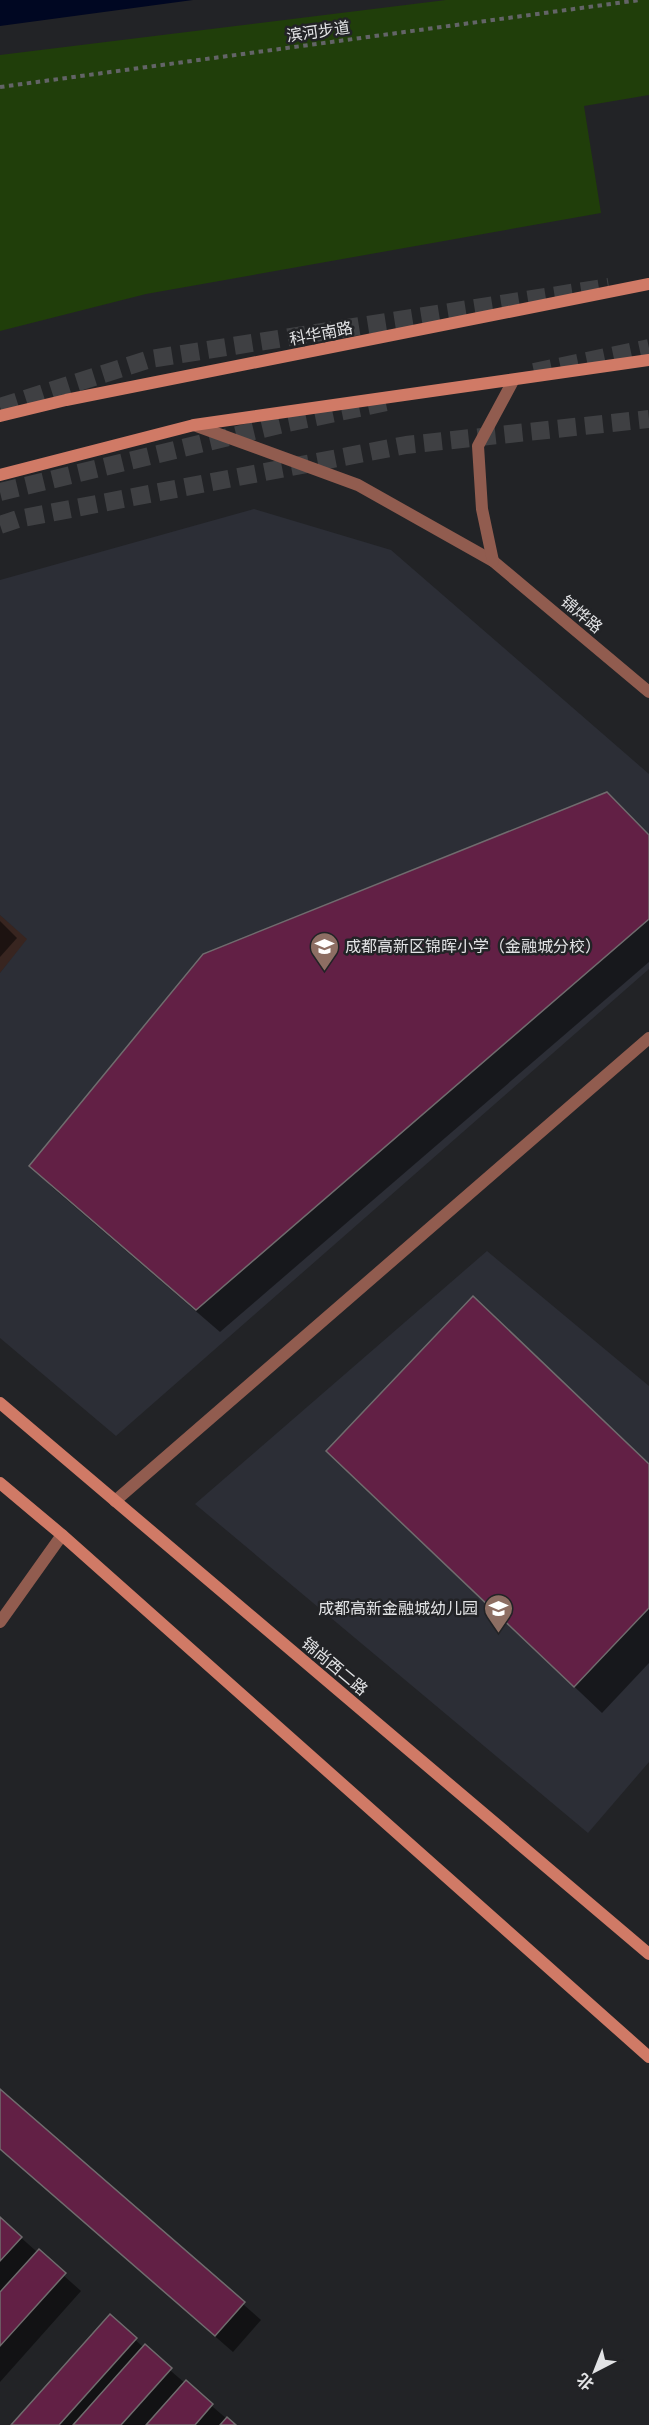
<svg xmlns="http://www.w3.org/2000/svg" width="649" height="2425" viewBox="0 0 649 2425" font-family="'Archivo Narrow','Noto Sans SC',sans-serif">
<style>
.commercial{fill:#382520}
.built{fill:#2c2e36}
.green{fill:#203e0a}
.water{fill:#000722}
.shadow{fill:#0007}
.building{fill:#622045;stroke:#706c6e;stroke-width:1.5}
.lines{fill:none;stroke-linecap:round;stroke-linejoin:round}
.highway-tunnel{stroke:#3f4043;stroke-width:18;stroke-dasharray:18 9;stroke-linecap:butt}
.path{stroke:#636467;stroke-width:4;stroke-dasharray:4.5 4.5;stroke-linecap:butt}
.street{stroke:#915c4f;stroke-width:12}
.secondary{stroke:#d07a66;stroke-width:12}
.labels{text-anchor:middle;stroke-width:5;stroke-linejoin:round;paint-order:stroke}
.street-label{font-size:16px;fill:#e2e3e5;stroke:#222326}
.poi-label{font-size:16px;fill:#e2e3e5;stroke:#222326;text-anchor:start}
</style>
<rect width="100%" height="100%" fill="#222326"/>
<path class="commercial" d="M0,915L28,939L0,973Z"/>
<g class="built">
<path d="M254,509L391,550L649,774V969L116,1436L0,1338V973L27,939L0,915V580Z"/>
<path d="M487,1251L649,1386V1762L588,1833L195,1504Z"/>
</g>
<path class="green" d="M446,0H649V95L584,106L601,213L146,294L0,331V55Z"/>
<path class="water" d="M0,0H193L0,26Z"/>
<g class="shadow">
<path d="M649,837V962L220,1332L54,1189L31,1166Z"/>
<path d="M0,921L17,938L0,957Z"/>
<path d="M649,1466V1663L602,1713L355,1478Z"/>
<path d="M0,2091L261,2320L233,2352L0,2149Z"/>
<path d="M0,2219L81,2291L0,2382Z"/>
<path d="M110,2316L144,2348L234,2425H13Z"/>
</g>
<g class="building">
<path d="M607,792L649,835V919L196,1310L29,1166L203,954Z"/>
<path d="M473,1296L649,1464V1608L574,1687L326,1451Z"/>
<path d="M0,2089L245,2302L215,2336L0,2149Z"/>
<path d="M0,2217L22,2237L0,2261Z"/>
<path d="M39,2249L66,2273L0,2346V2292Z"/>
<path d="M110,2314L137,2338L59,2425H11Z"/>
<path d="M145,2344L172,2368L121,2425H73Z"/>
<path d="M186,2380L213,2404L195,2425H146Z"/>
<path d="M227,2417L236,2425H220Z"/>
</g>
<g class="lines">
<g class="highway-tunnel">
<path d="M534,372L649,348"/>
<path d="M0,407L150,359L609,287"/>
<path d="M0,492L287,423L387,402"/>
<path d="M0,525L18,519L406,445L649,419"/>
</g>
<path class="path" d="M0,87L640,0"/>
<g class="street">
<path d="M194,425L358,485L493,561L649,692"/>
<path d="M493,561L482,509L478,446L513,381"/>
<path d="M115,1501L649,1038"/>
<path d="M0,1622L62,1535"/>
</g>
<g class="secondary">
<path d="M0,416L66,400L649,284"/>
<path d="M0,475L194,425L649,360"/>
<path d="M0,1403L649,1954"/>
<path d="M0,1483L62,1535L649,2057"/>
</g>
</g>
<defs>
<symbol id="school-pin" viewBox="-11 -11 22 30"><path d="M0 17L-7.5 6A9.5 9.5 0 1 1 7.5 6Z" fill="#8d6e63" stroke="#222326"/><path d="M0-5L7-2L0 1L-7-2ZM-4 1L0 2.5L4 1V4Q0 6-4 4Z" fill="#fff"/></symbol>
</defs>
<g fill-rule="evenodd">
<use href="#school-pin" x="308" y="930" width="33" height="45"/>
<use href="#school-pin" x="482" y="1592" width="33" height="45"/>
</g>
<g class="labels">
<g class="street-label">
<text transform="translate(318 31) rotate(-8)" y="6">滨河步道</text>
<text transform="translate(321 333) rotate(-11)" y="6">科华南路</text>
<text transform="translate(582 614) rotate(40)" y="6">锦烨路</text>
<text transform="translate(335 1666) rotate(40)" y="6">锦尚西二路</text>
</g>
<g class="poi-label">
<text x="345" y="952">成都高新区锦晖小学（金融城分校）</text>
<text x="478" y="1614" text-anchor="end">成都高新金融城幼儿园</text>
</g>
</g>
<g transform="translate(595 2371) rotate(222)" stroke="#222326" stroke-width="4.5" paint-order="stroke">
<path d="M0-4.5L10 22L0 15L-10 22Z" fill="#e2e3e5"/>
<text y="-9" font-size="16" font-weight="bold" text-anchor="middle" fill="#e2e3e5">北</text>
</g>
</svg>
